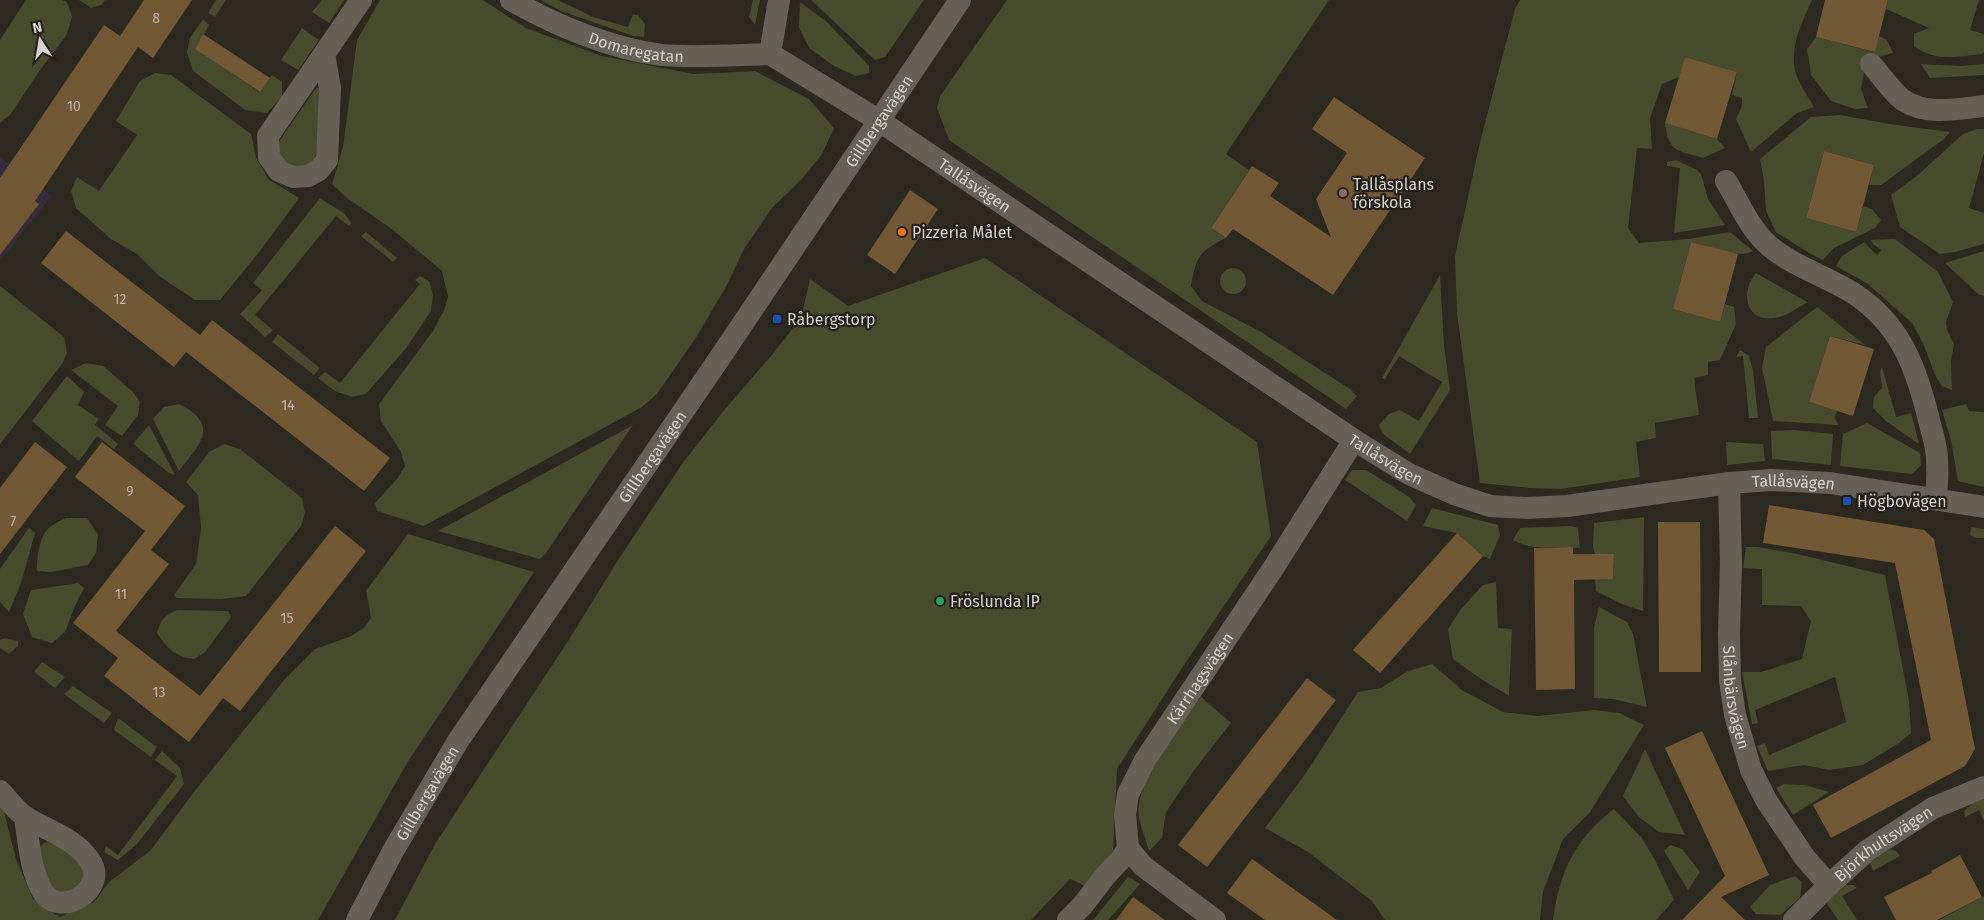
<svg xmlns="http://www.w3.org/2000/svg" width="1984" height="920" viewBox="0 0 1984 920" font-family="'Fira Sans',sans-serif">
<style>
.commercial{fill:#362c3a}
.green{fill:#464c2d}
.building{fill:#725835}
.lines{fill:none;stroke-linecap:round;stroke-linejoin:round}
.minor{stroke:#646155;stroke-width:22}
.education-dot{fill:#8d6e63;stroke:#221f15;stroke-width:2}
.food-dot{fill:#e8710a;stroke:#221f15;stroke-width:2}
.transit-dot{fill:#1a4fb4;stroke:#221f15;stroke-width:2}
.leisure-dot{fill:#2e9e5b;stroke:#221f15;stroke-width:2}
.labels{text-anchor:middle;stroke-width:4.5;stroke-linejoin:round;paint-order:stroke}
.number-label{font-size:14px;fill:#beb6a8}
.street-label{font-size:16px;fill:#d7d5ce;stroke:#221f15}
.poi-label{font-size:16px;fill:#d7d5ce;stroke:#221f15;text-anchor:start}
</style>
<rect width="100%" height="100%" fill="#2c291e"/>
<path class="commercial" d="M0,157L52,196L0,260Z"/>
<g class="green">
<path d="M26,0H62L67,2L72,17L66,36L40,70L10,115L0,123V40Z"/>
<path d="M79,0H105L101,5L91,8Z"/>
<path d="M216,0H226L215,17L208,13Z"/>
<path d="M322,0H344L329,23L312,12Z"/>
<path d="M380,0H483L526,28L602,56L693,74L755,71L809,99L834,128L822,154L802,179L772,208L744,249L727,285L697,336L657,394L642,407L424,526L377,511L375,503L397,479L405,466L401,452L381,421L379,404L433,331L444,310L448,297L442,271L393,230L347,198L332,184L343,147L357,40Z"/>
<path d="M541,0H558L593,17L628,27L633,14L638,15L645,24L644,37L633,36L561,11Z"/>
<path d="M753,0H760L755,25L749,17Z"/>
<path d="M811,0H924L885,57L875,60Z"/>
<path d="M1007,0H1329L1226,154L1249,170L1211,228L1226,238C1199,251 1196,257 1191,286L1202,301L1261,332L1350,389L1357,396L1346,409L949,140L937,108L940,96Z"/>
<path d="M1520,0H1812C1803,20 1792,42 1794,64C1795,79 1807,95 1814,107L1797,113L1751,152L1736,119L1742,106V98L1732,95L1737,72L1685,57L1679,77L1662,84L1650,118L1652,149L1637,148L1628,228L1639,243L1688,239L1730,232L1753,251C1739,260 1707,245 1691,242L1673,309L1720,322L1725,304L1734,307L1736,324L1720,360L1708,362V375L1694,378L1699,415L1655,423L1656,438L1636,442L1640,477L1561,489L1530,488L1480,483L1457,313L1455,256L1481,138L1515,9Z"/>
<path d="M1888,0H1979L1970,30L1984,34V52L1982,54C1958,57 1934,62 1914,46V34L1929,28L1886,9Z"/>
<path d="M800,2L827,22L869,66V73L856,76L834,66L809,48L799,27Z"/>
<path d="M203,19L209,25L196,49L259,92L272,75L282,82V97L267,113L245,110L193,71L187,52L190,38Z"/>
<path d="M302,28L319,40L298,70L281,60Z"/>
<path d="M1879,36L1887,40L1893,53L1878,57L1865,69L1861,89L1868,108L1855,109L1831,101L1811,75L1807,49L1816,37L1874,52Z"/>
<path d="M1921,64L1960,66L1984,64V75L1930,78Z"/>
<path d="M155,73L171,75L251,134L256,157L268,179L299,198L260,251L220,300H195L159,276L137,254L111,239L76,208L71,191L77,177L99,191L137,135L116,121L140,81Z"/>
<path d="M316,88H322C320,104 322,154 311,164C298,177 272,160 280,140Z"/>
<path d="M1840,115L1889,124L1950,132L1944,139L1881,185H1869L1874,165L1824,151L1806,218L1856,232L1863,206L1872,209L1881,220L1875,228L1834,248L1823,260L1809,253L1776,232L1766,211L1764,181L1760,159L1811,117Z"/>
<path d="M1665,123L1717,139L1725,148L1703,158C1677,150 1669,153 1665,123Z"/>
<path d="M1977,129H1984V153L1969,208L1984,213V244L1955,252L1940,254L1900,227L1891,195L1919,174L1963,134Z"/>
<path d="M1676,160L1697,170L1701,174L1708,199L1725,225L1674,233L1680,168L1667,166V162Z"/>
<path d="M320,198L345,214L351,223L349,226L336,216L255,315L273,330L265,337L240,314L262,290L253,283Z"/>
<path d="M366,232L397,258L393,262L361,236Z"/>
<path d="M1895,239L1938,272L1953,302L1946,322L1947,330L1954,344L1951,361L1952,390L1942,386L1935,375L1923,343L1912,323L1868,284L1836,266L1842,256L1864,242L1877,255L1881,250L1873,244L1871,240Z"/>
<path d="M1984,251V296L1978,294L1945,263Z"/>
<path d="M985,258L1257,442L1271,536L1180,671L1117,769L1113,851L1085,886L1070,879L1031,920H395L435,844L570,638L618,560L682,464L725,409L771,356L801,318L810,279L848,306Z"/>
<circle cx="1233" cy="281" r="13"/>
<path d="M1756,273L1807,302H1808C1797,308 1786,317 1773,318C1744,322 1741,290 1756,273Z"/>
<path d="M1440,275L1444,346L1450,390L1410,454L1382,433L1379,425L1389,414L1400,410L1419,421L1442,382L1399,356L1385,379L1382,378Z"/>
<path d="M420,276L429,281L433,295L431,311L407,347L366,394L352,397L335,391L318,378L325,372L340,383L420,284L415,280Z"/>
<path d="M0,286L64,337L67,353L62,364L0,444Z"/>
<path d="M1817,307L1865,345L1830,336L1809,402L1837,411L1835,418L1838,425L1773,421L1762,368L1766,347Z"/>
<path d="M278,334L320,368L314,375L272,342Z"/>
<path d="M1740,350L1749,356L1753,370L1758,418H1749L1743,356L1736,357Z"/>
<path d="M86,363L103,366L133,392L140,402L138,415L122,436L105,425L118,406L71,370Z"/>
<path d="M1882,367L1896,417L1911,413L1919,444L1886,421L1873,408L1874,397L1882,388L1880,371Z"/>
<path d="M67,376L84,392L78,405L99,419L95,425L118,444L114,449L97,436L79,461L32,421Z"/>
<path d="M179,404C221,425 200,444 179,471L153,419L164,407Z"/>
<path d="M1966,404L1969,411L1984,412V487L1958,481L1951,440L1942,410Z"/>
<path d="M1867,423L1920,453L1921,465L1912,474L1840,466L1843,434Z"/>
<path d="M149,425L175,475L169,473L133,444Z"/>
<path d="M633,425L546,553L540,559L438,531Z"/>
<path d="M1794,430L1833,434L1831,465L1772,459L1771,431Z"/>
<path d="M1726,442L1763,444L1765,461L1727,465Z"/>
<path d="M224,444L240,449L302,498L305,513L301,526L246,596L221,599L177,598L174,595L196,564L201,528L198,495L186,482L209,452Z"/>
<path d="M1352,470H1366L1408,496L1416,505L1407,521L1345,480Z"/>
<path d="M1432,508L1498,525L1500,535L1490,559L1483,556L1457,533L1423,526Z"/>
<path d="M1644,517L1643,611L1622,604L1596,591L1595,579H1613L1614,554H1595L1593,547L1594,523Z"/>
<path d="M66,518H87L98,535L96,553L88,565L51,572L37,571C36,562 40,538 46,531C51,525 59,521 66,518Z"/>
<path d="M1571,526L1578,528L1580,548C1557,545 1534,552 1513,540L1520,528Z"/>
<path d="M1971,527L1984,529V538H1976L1970,535Z"/>
<path d="M29,528L35,533L21,583L9,612L0,602V569Z"/>
<path d="M408,534L534,572L407,763L318,920H0V806L3,808L16,859L33,899L60,917L94,902L109,882L151,850L194,792L285,679L315,649L349,637L364,628L371,618L366,591Z"/>
<path d="M1746,547H1758L1797,554L1885,575L1909,701L1911,733L1899,743L1863,765L1829,770L1804,765L1768,771L1757,746L1765,743L1769,755L1846,722L1835,677L1755,710L1758,723L1752,724L1742,672H1761L1802,659L1811,621L1801,606L1762,605V569L1743,568Z"/>
<path d="M1496,582L1498,628L1512,629L1509,696L1478,677L1453,659L1448,629L1461,609L1483,585Z"/>
<path d="M78,583L84,588L74,608L65,632L52,643L32,637L23,614L31,590Z"/>
<path d="M1599,607L1627,622L1633,634L1647,707L1613,699L1594,698V627Z"/>
<path d="M177,610L228,611L231,617L205,652L194,659C175,657 168,649 157,633C160,620 165,615 177,610Z"/>
<path d="M5,638L18,641V646L9,654L0,648V640Z"/>
<path d="M42,662L65,677L55,688L34,672Z"/>
<path d="M1432,664L1462,690L1503,712L1538,716L1594,710L1619,713L1644,725L1590,812L1563,839L1543,892L1540,920H1385L1372,901L1308,852L1265,828L1306,773L1358,692L1381,688L1408,671Z"/>
<path d="M73,686L112,713L104,723L64,694Z"/>
<path d="M1201,697L1231,723L1195,769L1166,812L1162,838L1149,851C1146,840 1141,829 1139,818C1133,783 1180,725 1201,697Z"/>
<path d="M118,718L157,747L151,757L114,730Z"/>
<path d="M1645,749L1685,835L1659,832L1639,817L1623,796Z"/>
<path d="M162,751L180,768L184,784L137,844L118,860L104,852L106,846L118,855L177,776L155,760Z"/>
<path d="M1784,784L1805,785L1829,792L1793,815L1776,788Z"/>
<path d="M1984,799V821L1979,810L1965,817L1964,811L1972,804Z"/>
<path d="M1614,809L1641,837L1654,858L1674,900L1656,920H1553C1559,872 1575,839 1614,809Z"/>
<path d="M51,842C71,853 82,857 86,881L76,893L58,894L49,884L39,848L44,843Z"/>
<path d="M1670,845L1682,849L1700,872L1688,890L1664,851Z"/>
<path d="M1891,849L1897,852L1900,856L1873,871L1870,863L1879,856Z"/>
<path d="M1795,876L1802,882L1800,898L1780,915L1756,914L1750,907L1770,885Z"/>
<path d="M1128,877L1140,884L1108,920H1093Z"/>
<path d="M1846,885H1853L1857,888L1842,896L1857,920H1838L1826,902Z"/>
<path d="M1984,896V920H1939Z"/>
</g>
<g class="building">
<path d="M144,0H192L153,58L138,47L35,201L39,204L0,255V178L104,25L120,36Z"/>
<path d="M1825,0H1888L1875,52L1816,37Z"/>
<path d="M203,34L270,78L260,92L195,49Z"/>
<path d="M1685,57L1737,72L1717,139L1665,123Z"/>
<path d="M1334,97L1425,158L1333,295L1233,229L1226,238L1211,228L1252,166L1279,183L1270,196L1331,237L1316,199L1347,153L1312,129Z"/>
<path d="M1824,151L1874,165L1856,232L1806,218Z"/>
<path d="M910,190L938,209L895,274L867,255Z"/>
<path d="M66,231L200,335L212,320L390,458L364,491L186,352L174,367L41,263Z"/>
<path d="M1691,242L1738,254L1720,322L1673,309Z"/>
<path d="M1830,336L1874,349L1853,416L1809,402Z"/>
<path d="M35,442L67,467L0,554V488Z"/>
<path d="M102,442L185,506L151,550L169,564L116,631L200,696L335,526L366,551L240,711L223,698L189,742L104,676L118,658L73,623L145,531L75,477Z"/>
<path d="M1769,505L1924,530L1934,539L1975,749L1965,766L1831,838L1813,805L1931,740L1895,563L1763,543Z"/>
<path d="M1658,522H1700L1701,672H1659Z"/>
<path d="M1457,533L1483,556L1380,673L1353,650Z"/>
<path d="M1573,547V554H1614L1613,579L1574,580L1575,689L1536,690L1534,548Z"/>
<path d="M1307,678L1336,700L1207,867L1178,845Z"/>
<path d="M1702,731L1769,875L1721,897L1745,920H1682L1725,876L1665,748Z"/>
<path d="M1960,855L1982,897L1937,920H1896L1884,897L1932,873L1931,871Z"/>
<path d="M1252,859L1337,920H1265L1227,893Z"/>
<path d="M1133,897L1165,920H1116Z"/>
</g>
<g class="lines">
<g class="minor">
<path id="s1" d="M511,0C555,25 611,49 662,55C697,58 734,55 770,54"/>
<path id="s2" d="M779,0L770,54L878,120L1354,440L1409,474L1454,494L1490,506L1527,508L1567,506L1729,483L1771,480L1830,483L1984,507"/>
<path d="M324,54L330,88L327,160L319,170L308,176L293,177L279,171L269,157L268,136L361,0"/>
<path d="M1871,64C1880,74 1892,92 1903,100C1927,116 1957,109 1984,106"/>
<path d="M1726,181C1738,201 1748,225 1765,242C1787,264 1826,276 1853,293C1899,323 1915,364 1928,416C1931,430 1937,445 1937,460C1938,473 1937,485 1936,498"/>
<path id="s3" d="M1729,483L1731,563L1729,634L1730,681L1735,715L1751,770L1766,800L1805,858L1829,885"/>
<path d="M0,791C8,799 17,812 27,818C48,831 76,839 90,861C109,889 60,919 43,892C30,870 29,842 25,817"/>
<path d="M1128,848L1143,866L1215,920"/>
<path id="s4" d="M357,920L393,851L458,741L721,356L960,0"/>
<path id="s5" d="M1068,920L1082,906L1106,875L1122,858L1128,848L1125,815L1128,794L1145,760L1274,567L1354,440"/>
<path id="s6" d="M1794,920L1829,885L1868,850L1933,808L1984,787"/>
</g>
</g>
<circle class="education-dot" cx="1343" cy="193" r="5"/>
<circle class="food-dot" cx="902" cy="232" r="5"/>
<g class="transit-dot">
<rect x="772" y="314" width="10" height="10" rx="2.5"/>
<rect x="1842" y="496" width="10" height="10" rx="2.5"/>
</g>
<circle class="leisure-dot" cx="940" cy="601" r="5"/>
<g class="labels">
<g class="number-label">
<text x="156" y="23">8</text>
<text x="74" y="111">10</text>
<text x="120" y="304">12</text>
<text x="288" y="410">14</text>
<text x="130" y="496">9</text>
<text x="13" y="526">7</text>
<text x="121" y="599">11</text>
<text x="287" y="623">15</text>
<text x="159" y="697">13</text>
</g>
<g class="street-label">
<text dy="6" stroke="none"><textPath href="#s1" startOffset="135">Domaregatan</textPath></text>
<text dy="6" stroke="none"><textPath href="#s4" startOffset="955">Gillbergavägen</textPath></text>
<text dy="6" stroke="none"><textPath href="#s2" startOffset="298">Tallåsvägen</textPath></text>
<text dy="6" stroke="none"><textPath href="#s4" startOffset="550">Gillbergavägen</textPath></text>
<text dy="6" stroke="none"><textPath href="#s2" startOffset="792">Tallåsvägen</textPath></text>
<text dy="6" stroke="none"><textPath href="#s2" startOffset="1212">Tallåsvägen</textPath></text>
<text dy="6" stroke="none"><textPath href="#s5" startOffset="285">Kärrhagsvägen</textPath></text>
<text dy="6" stroke="none"><textPath href="#s3" startOffset="215">Slånbärsvägen</textPath></text>
<text dy="6" stroke="none"><textPath href="#s4" startOffset="145">Gillbergavägen</textPath></text>
<text dy="6" stroke="none"><textPath href="#s6" startOffset="118">Björkhultsvägen</textPath></text>
</g>
<g class="poi-label">
<text x="1353" y="190">Tallåsplans<tspan x="1353" dy="18">förskola</tspan></text>
<text x="912" y="238">Pizzeria Målet</text>
<text x="787" y="325">Råbergstorp</text>
<text x="1857" y="507">Högbovägen</text>
<text x="950" y="607">Fröslunda IP</text>
</g>
</g>
<g transform="translate(40 40) rotate(348)" stroke="#221f15" stroke-width="4" paint-order="stroke">
<path d="M0-4L9 19L0 12L-9 19Z" fill="#d7d5ce"/>
<text y="-8" font-size="14" font-weight="bold" text-anchor="middle" fill="#d7d5ce">N</text>
</g>
</svg>
